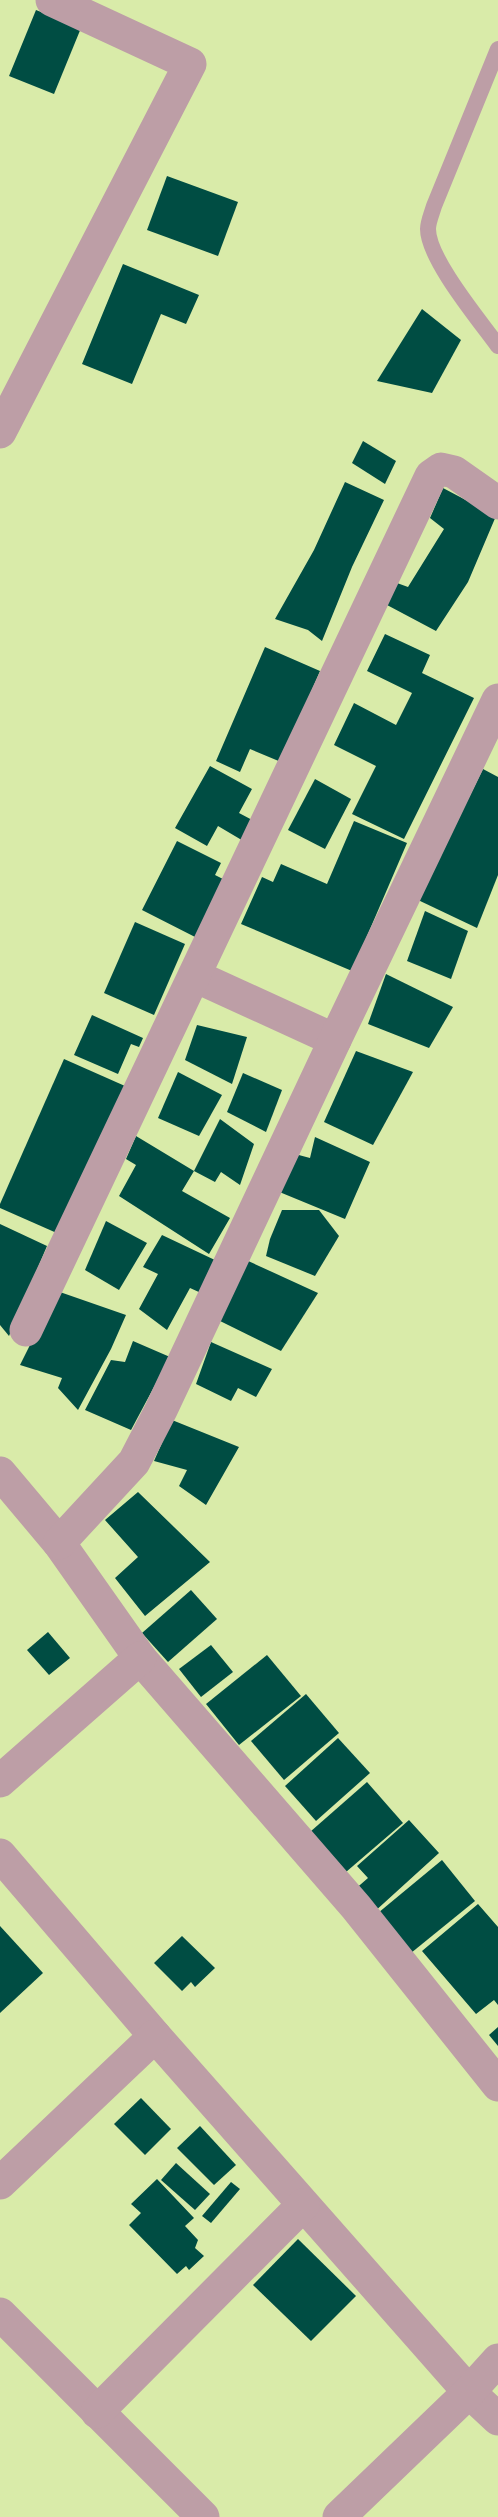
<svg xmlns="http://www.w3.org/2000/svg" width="498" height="2517" viewBox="0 0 498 2517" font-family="Helvetica,sans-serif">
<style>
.building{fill:#004d43}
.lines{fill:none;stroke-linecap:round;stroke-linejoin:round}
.lane{stroke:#bd9ea6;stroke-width:16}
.street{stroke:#bd9ea6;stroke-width:33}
</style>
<rect width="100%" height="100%" fill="#d9eba9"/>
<g class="building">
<path d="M36,10L81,28L54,94L9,76Z"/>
<path d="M167,176L238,202L218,256L147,230Z"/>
<path d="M123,264L199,295L186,324L161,314L132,384L82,364Z"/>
<path d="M422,309L461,340L432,393L377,381Z"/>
<path d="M363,441L396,461L385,484L352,463Z"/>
<path d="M345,482L384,500L352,567L322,641L308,630L275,619L314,550Z"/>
<path d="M443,488L496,516L468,582L436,631L387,605L397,583L408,587L444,529L430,518Z"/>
<path d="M385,634L430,655L422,673L474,698L404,839L352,814L376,766L334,745L354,703L396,725L412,693L367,671Z"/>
<path d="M265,647L320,671L281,762L250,749L240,772L216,761Z"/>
<path d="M210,766L252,789L239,813L256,822L245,842L218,826L207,846L175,828Z"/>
<path d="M483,769L498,777V875L477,928L418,900Z"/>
<path d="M315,779L351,799L325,849L288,830Z"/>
<path d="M354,821L407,843L352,971L241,924L262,877L273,882L281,864L327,884Z"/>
<path d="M177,841L221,863L215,875L229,882L199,939L142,910Z"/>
<path d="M425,911L468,931L451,979L407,961Z"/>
<path d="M135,922L185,944L154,1015L104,993Z"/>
<path d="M386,974L453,1007L429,1048L368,1024Z"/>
<path d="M92,1015L143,1038L139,1047L131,1044L118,1074L74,1055Z"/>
<path d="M197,1025L247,1037L232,1084L185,1060Z"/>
<path d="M356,1051L413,1072L373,1145L324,1122Z"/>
<path d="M64,1059L125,1086L59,1234L0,1208V1204Z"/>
<path d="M178,1072L222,1095L199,1136L158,1118Z"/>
<path d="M243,1073L282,1090L266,1132L227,1112Z"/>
<path d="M220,1119L254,1144L240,1185L221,1172L215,1182L194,1171L182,1191L230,1218L209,1254L119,1196L136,1165L126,1159L136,1136L194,1171Z"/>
<path d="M315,1137L370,1162L345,1219L277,1191L295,1154L310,1158Z"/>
<path d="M282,1210H319L339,1236L315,1276L266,1256L270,1239Z"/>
<path d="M106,1221L147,1243L119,1290L85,1270Z"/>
<path d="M0,1224L47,1246L9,1336L0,1325Z"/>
<path d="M162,1235L217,1261L201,1293L190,1288L167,1330L139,1309L158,1274L143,1267Z"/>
<path d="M246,1260L318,1293L281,1351L216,1319Z"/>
<path d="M57,1291L126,1315L111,1349L78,1410L58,1388L62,1378L20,1365Z"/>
<path d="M133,1341L170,1357L131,1430L85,1410L111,1360L125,1362Z"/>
<path d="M211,1342L272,1369L256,1397L238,1388L231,1401L196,1384Z"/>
<path d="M172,1420L239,1447L206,1505L179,1486L187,1470L154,1461Z"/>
<path d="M138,1492L210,1562L145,1616L115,1578L138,1557L105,1520Z"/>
<path d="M191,1590L217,1619L168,1662L142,1633Z"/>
<path d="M48,1632L70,1658L49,1675L27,1650Z"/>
<path d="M211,1645L233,1672L201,1697L179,1669Z"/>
<path d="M267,1655L301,1696L239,1745L206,1704Z"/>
<path d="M306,1694L339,1733L284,1780L251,1741Z"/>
<path d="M338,1738L370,1773L316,1821L285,1786Z"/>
<path d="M367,1782L403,1823L346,1872L310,1832Z"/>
<path d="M409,1820L439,1853L373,1913L353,1891L368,1878L357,1866Z"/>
<path d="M442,1860L475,1901L411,1953L378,1913Z"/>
<path d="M478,1904L498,1927V2005L494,2000L476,2014L422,1951Z"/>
<path d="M0,1926L43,1973L0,2013Z"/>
<path d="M182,1936L215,1968L195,1987L191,1982L182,1991L154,1963Z"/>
<path d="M498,2027V2046L489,2035Z"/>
<path d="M141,2098L171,2129L145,2155L114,2124Z"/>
<path d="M200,2126L236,2165L214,2185L177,2148Z"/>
<path d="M176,2163L210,2194L195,2210L161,2180Z"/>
<path d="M157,2179L194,2218L185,2226L198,2240L195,2248L204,2256L189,2270L186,2266L177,2274L129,2225L141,2213L131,2204Z"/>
<path d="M231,2182L240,2189L211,2223L202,2216Z"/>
<path d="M298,2239L356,2296L311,2341L253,2285Z"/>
</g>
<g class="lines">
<path class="lane" d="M498,49L434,206C432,213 428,222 428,229C428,259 480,321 498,346"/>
<g class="street">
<path d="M0,432L190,64L52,0"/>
<path d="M195,976L335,1040"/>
<path d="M26,1330L431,476L441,469L454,472L498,503"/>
<path d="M0,1473L59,1543L140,1658L356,1907L498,2085"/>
<path d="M59,1543L134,1462L161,1410L335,1040L498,700"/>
<path d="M0,1781L140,1658"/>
<path d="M0,1855L155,2036L469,2392L498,2419"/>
<path d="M0,2183L155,2036"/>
<path d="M0,2314L203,2517"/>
<path d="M97,2412L303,2205"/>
<path d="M339,2517L469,2392L498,2360"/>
</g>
</g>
</svg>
